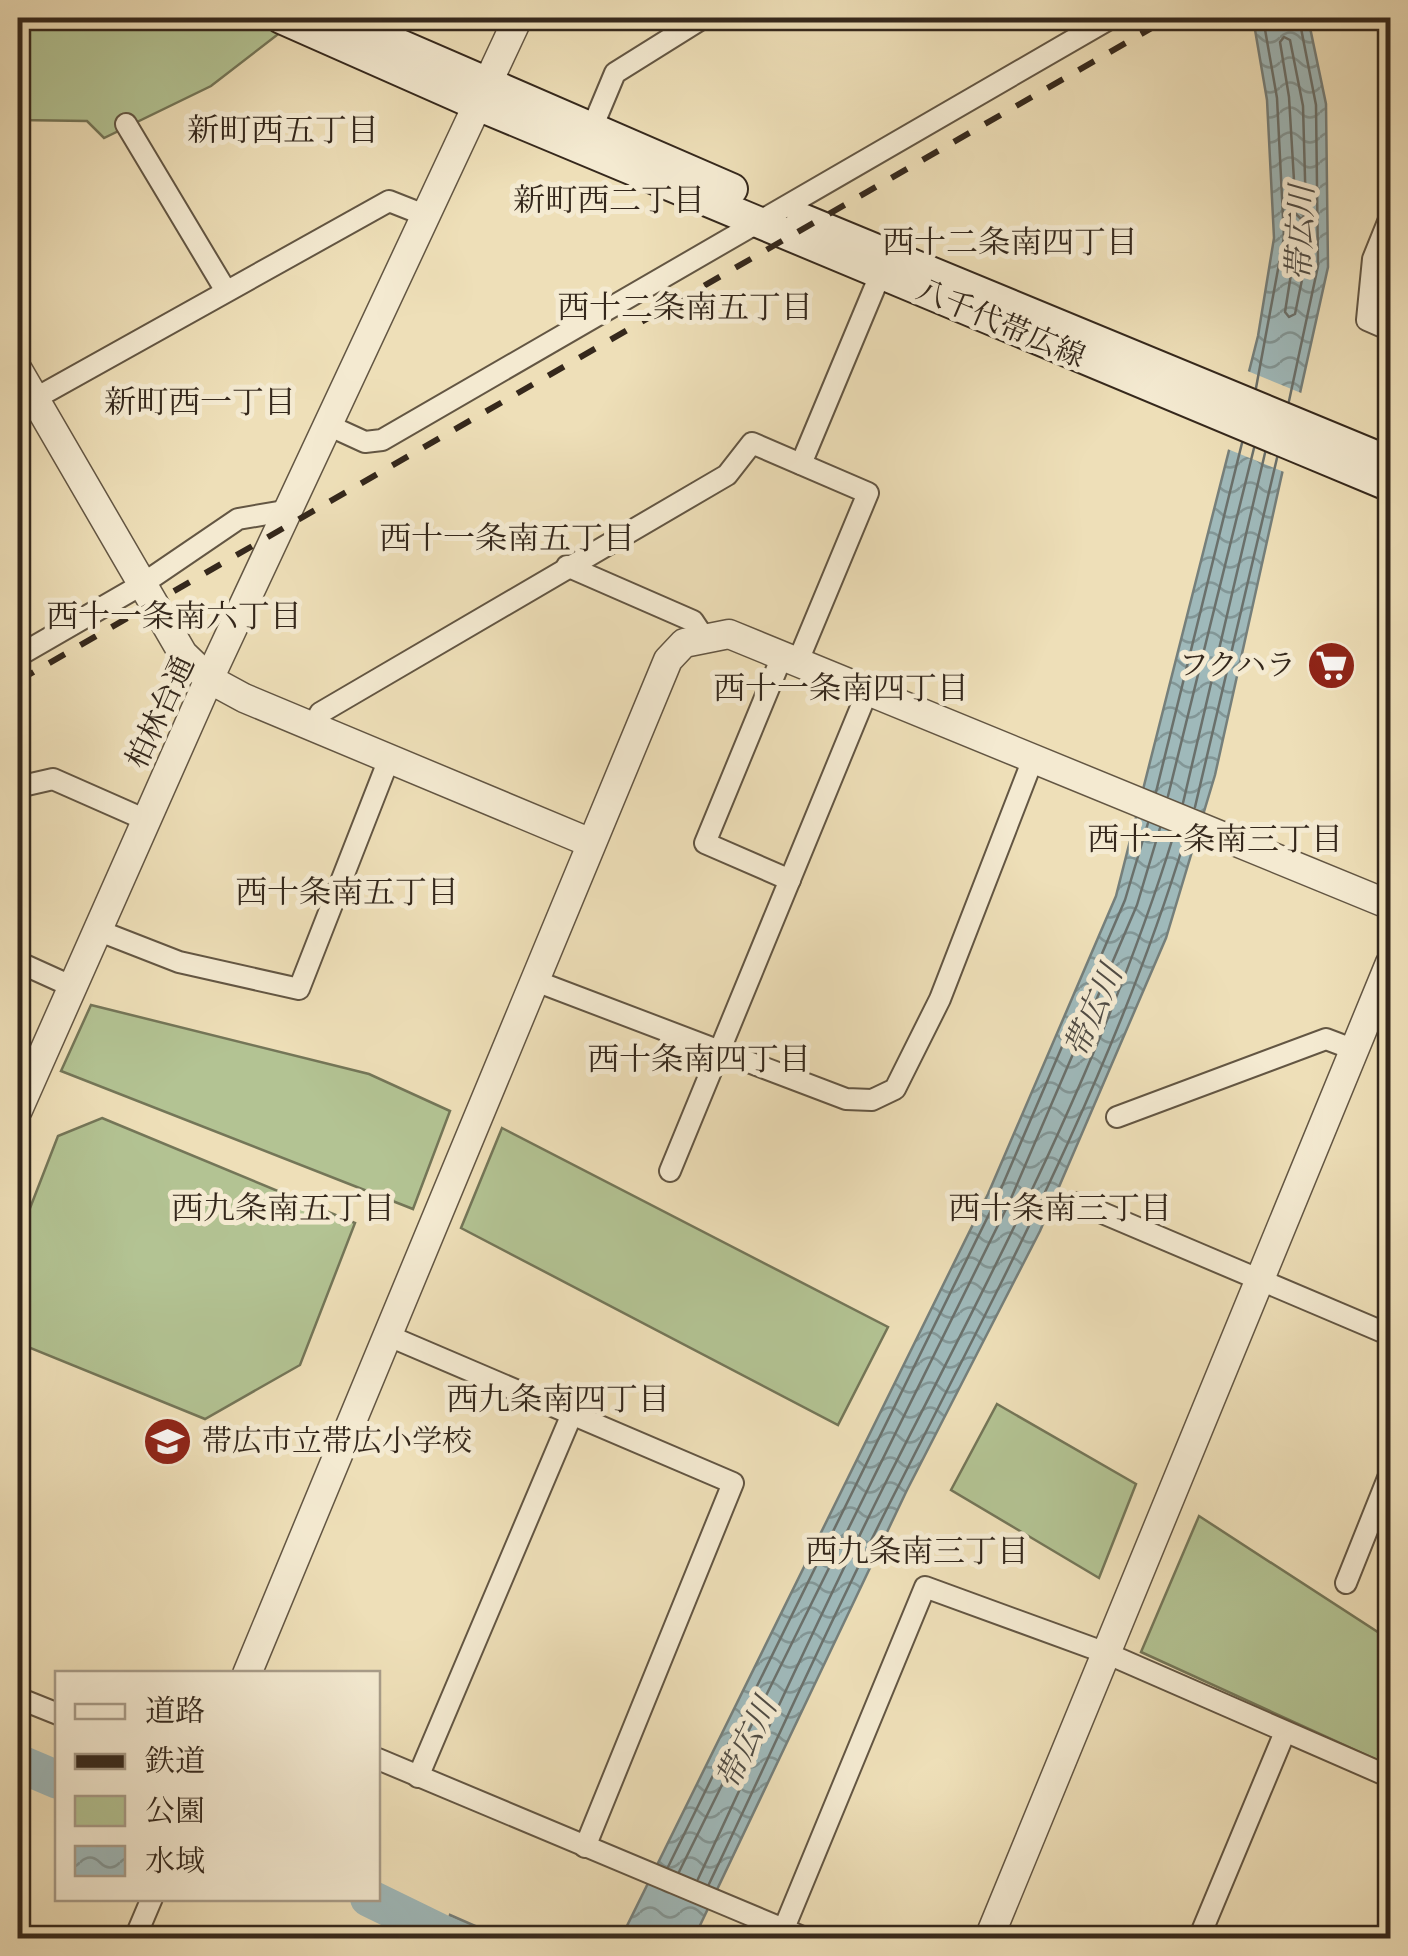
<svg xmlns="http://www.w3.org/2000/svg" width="1408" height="1956" viewBox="0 0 1408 1956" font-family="'Libre Bodoni','Noto Serif JP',serif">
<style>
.park{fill:#b3c393;stroke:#747658;stroke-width:2.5}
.water{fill:url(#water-waves);stroke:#757f7b;stroke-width:2.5}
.pier{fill:#eedfb8}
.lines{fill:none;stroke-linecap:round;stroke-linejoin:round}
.shore{stroke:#6a706b;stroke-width:2.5}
.river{stroke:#9fb9ba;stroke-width:38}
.minor-casing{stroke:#635643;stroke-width:24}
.tertiary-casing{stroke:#635643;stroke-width:31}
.secondary-casing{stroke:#35281c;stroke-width:34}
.minor{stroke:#f4ead1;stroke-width:20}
.tertiary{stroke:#f4ead1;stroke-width:28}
.secondary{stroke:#f4ead1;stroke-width:30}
.rail{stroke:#35281c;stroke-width:6;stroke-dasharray:18 18;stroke-linecap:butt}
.labels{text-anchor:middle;stroke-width:10;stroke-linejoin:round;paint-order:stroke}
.street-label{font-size:30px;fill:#35281c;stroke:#f4ead1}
.poi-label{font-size:30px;fill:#35281c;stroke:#f4ead1;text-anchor:end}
.neighbourhood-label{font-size:32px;fill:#35281c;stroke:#f4ead1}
.water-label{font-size:32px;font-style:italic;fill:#504c44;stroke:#f4ead1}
</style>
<defs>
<pattern id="water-waves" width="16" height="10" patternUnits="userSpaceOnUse" patternTransform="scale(2.5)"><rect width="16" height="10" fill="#9fb9ba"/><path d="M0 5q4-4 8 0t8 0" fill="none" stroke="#829696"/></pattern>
</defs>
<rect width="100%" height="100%" fill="#eedfb8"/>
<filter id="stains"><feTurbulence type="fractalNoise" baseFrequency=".002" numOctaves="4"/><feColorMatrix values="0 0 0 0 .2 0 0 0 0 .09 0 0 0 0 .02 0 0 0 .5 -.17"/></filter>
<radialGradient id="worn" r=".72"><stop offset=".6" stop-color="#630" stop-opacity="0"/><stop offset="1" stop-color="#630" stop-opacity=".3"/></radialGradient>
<g class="park">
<path d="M18,18H299L211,86L104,138L87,121L18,120Z"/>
<path d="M91,1005L369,1074L450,1111L413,1209L61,1071Z"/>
<path d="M102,1118L355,1223L300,1365L205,1419L18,1343V1239L58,1136Z"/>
<path d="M502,1128L888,1327L838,1425L461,1228Z"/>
<path d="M997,1404L1136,1484L1099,1578L951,1490Z"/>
<path d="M1199,1516L1390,1640V1766L1141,1652Z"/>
</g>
<g class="water">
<path d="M1253,18H1308L1326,104L1328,267L1215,775L1166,938L1040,1231L907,1490L694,1938H621L988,1194L1116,896L1258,336L1274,238L1267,100Z"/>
<path d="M450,1915L494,1934L500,1938H444Z"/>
</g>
<path class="pier" d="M1245,370L1306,395L1289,474L1225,448Z"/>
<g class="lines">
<g class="shore">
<path d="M1284,37L1290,40L1303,106L1306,214L1301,219L1296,214L1289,97L1280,42Z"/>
<path d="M1302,245L1305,265L1295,314L1289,317L1285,312L1295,249Z"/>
<path d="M1256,388L1284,237L1277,98L1263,18"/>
<path d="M1289,401L1318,266L1316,105L1299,18"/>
<path d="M1156,792L1242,443"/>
<path d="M1168,796L1254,448"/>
<path d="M1183,803L1265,453"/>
<path d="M1195,807L1277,458"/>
<path d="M668,1867L997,1198L1125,900L1148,823"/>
<path d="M679,1872L1009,1203L1137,905L1160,828"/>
<path d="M698,1879C761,1745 822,1609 889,1476C995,1267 1105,1059 1174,834"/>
<path d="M709,1884C773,1750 833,1613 901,1481C1007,1272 1117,1064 1185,839"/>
</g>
<g class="river">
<path d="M18,1763L58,1780"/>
<path d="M369,1898L451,1938"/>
</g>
<defs>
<g id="minor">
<path d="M126,124L226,291"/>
<path d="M592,128L615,73L703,18"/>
<path d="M1390,217L1373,259L1367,320L1390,330"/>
<path d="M18,408L389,201L427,216"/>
<path d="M330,426L365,442L382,440L1111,18"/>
<path d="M801,464L885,263"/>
<path d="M567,566L693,621L703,636"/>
<path d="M783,654L705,843L790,880"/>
<path d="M18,656L141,585L238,519L290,510"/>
<path d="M314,728L320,713L727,475L752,443L868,493L798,661"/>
<path d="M18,787L53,779L146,820"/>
<path d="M97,930L179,962L299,989L389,759"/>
<path d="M18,962L71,986"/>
<path d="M533,980L846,1099L872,1100L895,1089L940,999L1033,759"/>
<path d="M1117,1117L1326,1039L1355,1050"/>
<path d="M670,1171L868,690"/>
<path d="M1079,1203L1390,1335"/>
<path d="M389,1336L733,1483L585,1847"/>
<path d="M1346,1583L1390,1473"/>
<path d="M18,1698L58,1714"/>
<path d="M378,1759L805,1938"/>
<path d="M418,1777L572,1414"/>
<path d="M135,1938L152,1898"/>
<path d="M780,1938L925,1587L1106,1653L1390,1777"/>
<path d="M1199,1938L1285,1732"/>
</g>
<g id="tertiary">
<path d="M18,370L183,654L209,679L244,698L591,843"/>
<path d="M18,1110L209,679L518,18"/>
<path d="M247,1674L668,660L684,643L729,634L1390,905"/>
<path d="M989,1938L1390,963"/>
</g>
<g id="secondary">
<path d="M281,18L480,106L1390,486"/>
<path d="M338,18L732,189"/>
<path d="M802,219L1390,462"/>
</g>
</defs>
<use href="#minor" class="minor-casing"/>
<use href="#tertiary" class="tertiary-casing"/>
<use href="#secondary" class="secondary-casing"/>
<use href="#minor" class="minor"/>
<use href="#tertiary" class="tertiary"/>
<use href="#secondary" class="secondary"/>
<path class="rail" d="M18,681L1169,18"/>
</g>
<defs>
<symbol id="supermarket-disc" viewBox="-11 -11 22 22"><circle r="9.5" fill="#8f2418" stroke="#f4ead1"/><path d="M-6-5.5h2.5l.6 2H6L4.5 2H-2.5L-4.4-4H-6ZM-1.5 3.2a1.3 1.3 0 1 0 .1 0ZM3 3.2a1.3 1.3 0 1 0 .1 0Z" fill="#fff"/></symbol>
<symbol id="school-disc" viewBox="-11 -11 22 22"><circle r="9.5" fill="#8f2418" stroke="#f4ead1"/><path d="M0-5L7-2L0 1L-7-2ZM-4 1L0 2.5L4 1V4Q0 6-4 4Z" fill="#fff"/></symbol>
</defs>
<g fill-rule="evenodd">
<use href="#supermarket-disc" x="1304" y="638" width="55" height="55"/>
<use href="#school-disc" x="140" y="1414" width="55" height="55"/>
</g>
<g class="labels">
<g class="street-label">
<text transform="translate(1001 323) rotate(23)" y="10">八千代帯広線</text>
<text transform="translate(160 712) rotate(-65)" y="10">柏林台通</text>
</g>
<g class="poi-label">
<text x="1296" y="675">フクハラ</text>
<text x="202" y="1451" text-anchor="start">帯広市立帯広小学校</text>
</g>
<g class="neighbourhood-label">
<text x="283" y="141">新町西五丁目</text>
<text x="609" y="211">新町西二丁目</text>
<text x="1010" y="253">西十二条南四丁目</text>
<text x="685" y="318">西十二条南五丁目</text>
<text x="200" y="413">新町西一丁目</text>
<text x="507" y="549">西十一条南五丁目</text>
<text x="174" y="627">西十一条南六丁目</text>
<text x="841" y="699">西十一条南四丁目</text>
<text x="1215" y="850">西十一条南三丁目</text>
<text x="347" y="903">西十条南五丁目</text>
<text x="699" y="1070">西十条南四丁目</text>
<text x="283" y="1219">西九条南五丁目</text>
<text x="1060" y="1219">西十条南三丁目</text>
<text x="558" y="1410">西九条南四丁目</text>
<text x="917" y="1562">西九条南三丁目</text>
</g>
<g class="water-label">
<text transform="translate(1300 233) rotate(-88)" y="11">帯広川</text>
<text transform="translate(1093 1011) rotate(-66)" y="11">帯広川</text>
<text transform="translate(746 1743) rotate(-64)" y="11">帯広川</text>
</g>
</g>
<rect width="1408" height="1956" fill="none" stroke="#eedfb8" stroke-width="60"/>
<rect x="20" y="20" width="1368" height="1916" fill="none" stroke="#35281c" stroke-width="5"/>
<rect x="30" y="30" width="1348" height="1896" fill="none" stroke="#35281c" stroke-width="2.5"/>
<rect x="55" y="1671" width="325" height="230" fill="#f4ead1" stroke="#a89c89" stroke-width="2.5"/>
<rect x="75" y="1704" width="50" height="15" fill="#f4ead1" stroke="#a89c89" stroke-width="2.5"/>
<text x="145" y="1721" font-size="30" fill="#35281c">道路</text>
<rect x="75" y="1754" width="50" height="15" fill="#35281c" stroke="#a89c89" stroke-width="2.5"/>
<text x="145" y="1771" font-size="30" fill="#35281c">鉄道</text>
<rect x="75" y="1796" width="50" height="30" fill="#b3c393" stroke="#a89c89" stroke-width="2.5"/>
<text x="145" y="1821" font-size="30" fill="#35281c">公園</text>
<rect x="75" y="1846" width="50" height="30" fill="url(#water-waves)" stroke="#a89c89" stroke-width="2.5"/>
<text x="145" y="1871" font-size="30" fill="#35281c">水域</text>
<rect width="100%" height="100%" filter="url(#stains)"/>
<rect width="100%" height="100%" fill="url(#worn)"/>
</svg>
